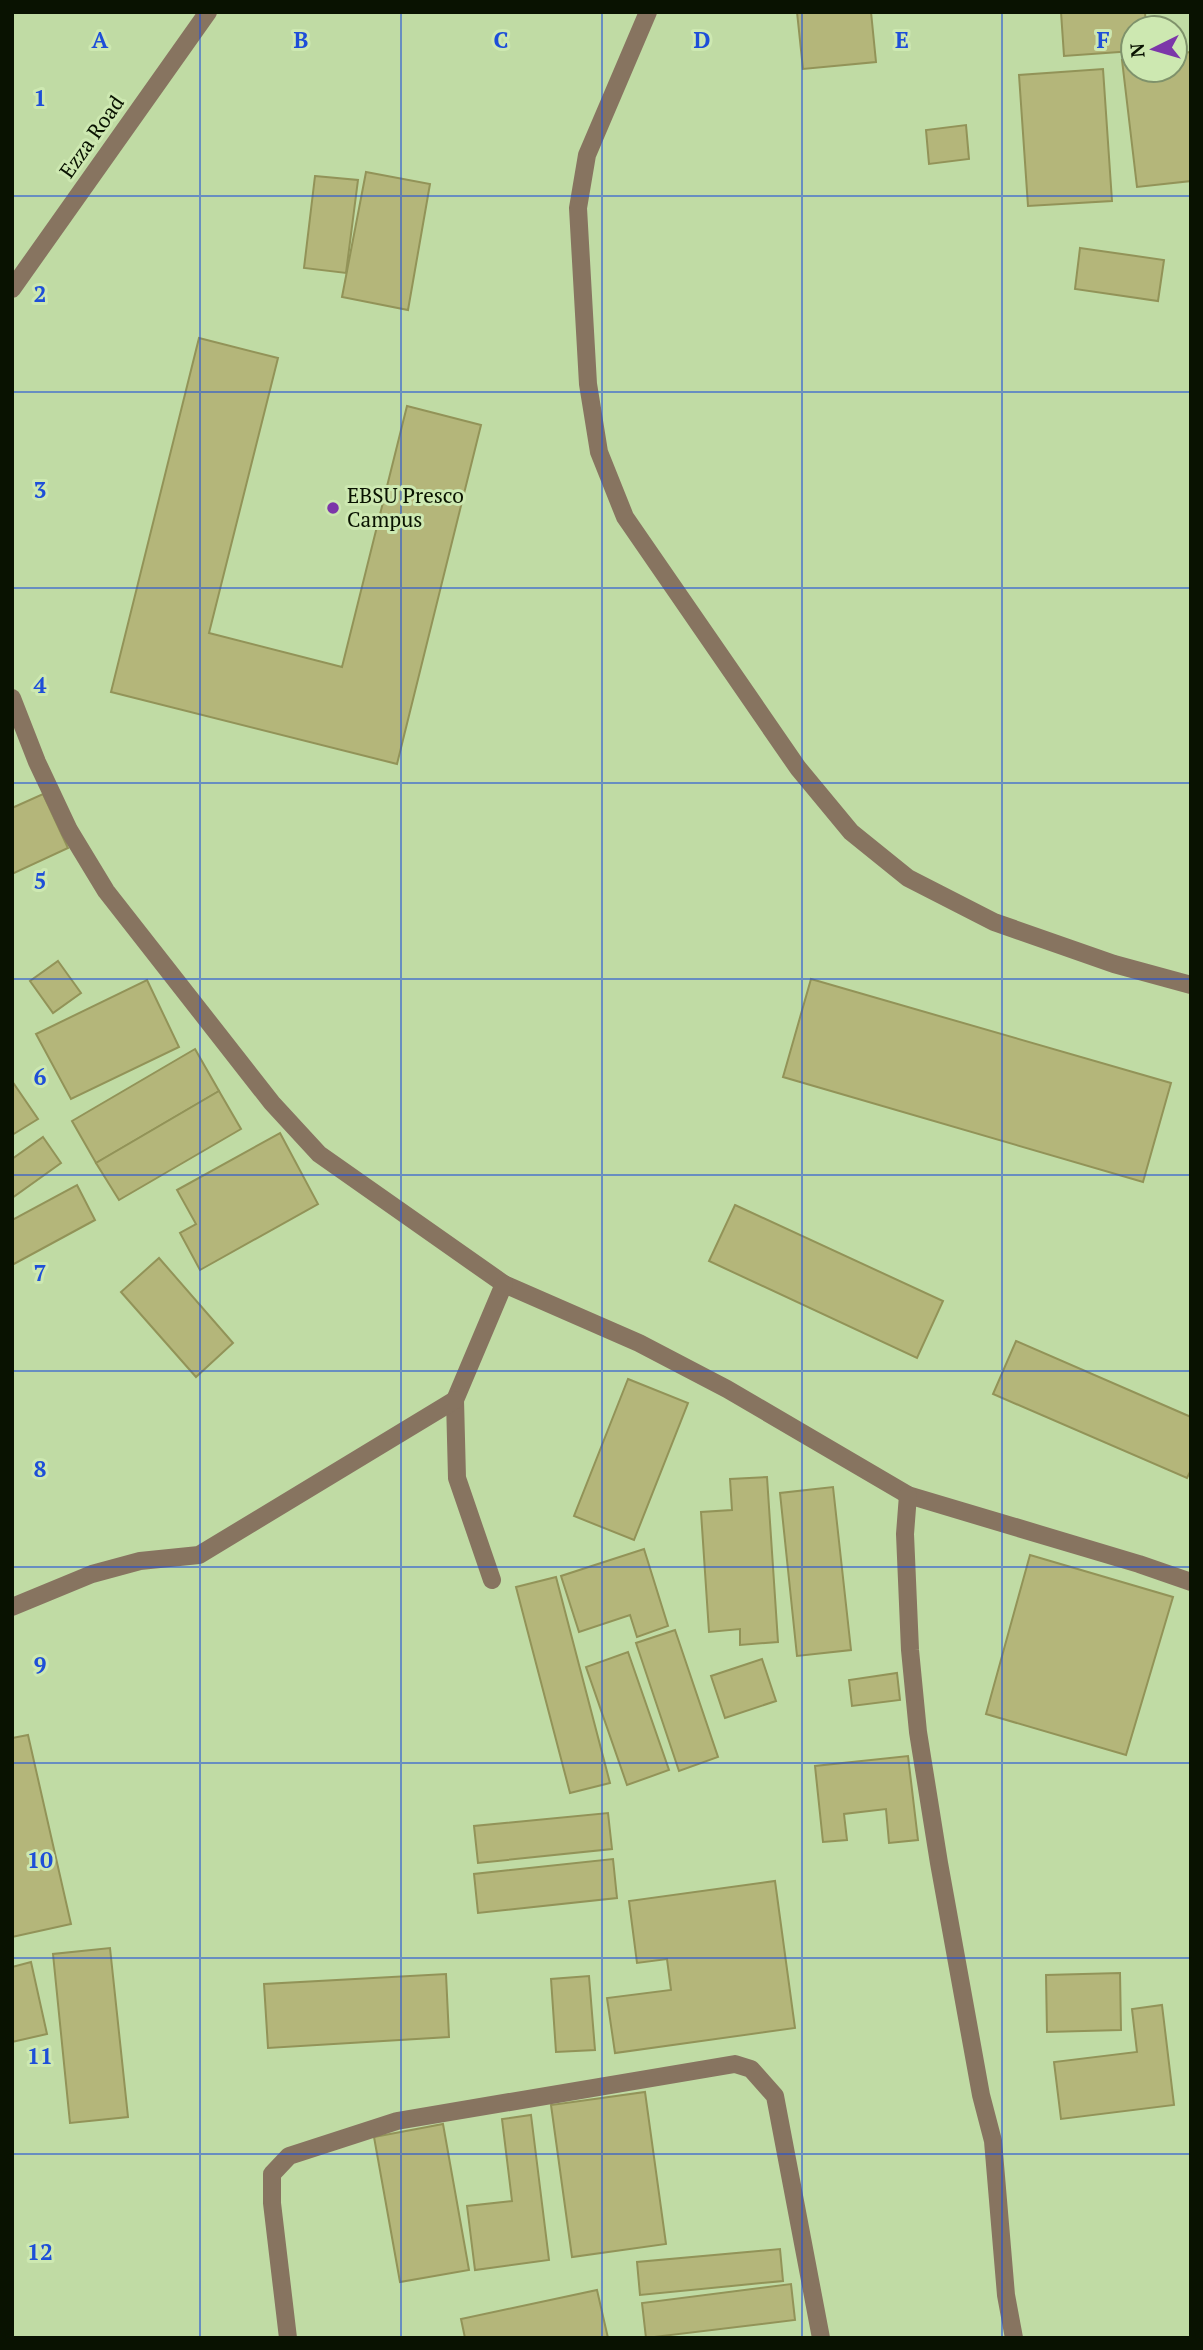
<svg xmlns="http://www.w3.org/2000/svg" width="1203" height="2350" viewBox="0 0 1203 2350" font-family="'PT Serif',serif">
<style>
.building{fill:#b4b67a;stroke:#929358;stroke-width:2}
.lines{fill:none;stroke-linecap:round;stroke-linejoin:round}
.minor{stroke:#877460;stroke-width:18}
.grid{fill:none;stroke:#1d4ed8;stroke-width:2;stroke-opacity:0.55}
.poi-dot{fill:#7c36a9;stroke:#cde8b1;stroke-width:2.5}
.labels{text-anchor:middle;stroke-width:6;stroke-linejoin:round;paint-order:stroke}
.street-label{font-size:21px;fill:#091201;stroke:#cde8b1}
.poi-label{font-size:21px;fill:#091201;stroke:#cde8b1;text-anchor:start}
.grid-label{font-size:23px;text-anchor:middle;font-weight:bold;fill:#1d4ed8;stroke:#cde8b1;stroke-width:6;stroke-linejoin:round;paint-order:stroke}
</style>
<rect width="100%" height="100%" fill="#c0dba4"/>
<g class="building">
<path d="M797,12H871L876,62L803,69Z"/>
<path d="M1061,12H1145L1146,28H1133V51L1064,56Z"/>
<path d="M1191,52V181L1137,187L1122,60L1133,59V70H1175V54Z"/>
<path d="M1103,69L1112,201L1028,206L1019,75Z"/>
<path d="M966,125L969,159L929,164L926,130Z"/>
<path d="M366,172L430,184L408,310L342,297Z"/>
<path d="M315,176L358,180L346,273L304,268Z"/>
<path d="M1080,248L1164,260L1158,301L1075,289Z"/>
<path d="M199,338L278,358L209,633L342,667L407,406L481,425L397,764L111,692Z"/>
<path d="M43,794L68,848L12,874V808Z"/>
<path d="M58,961L81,993L53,1013L30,981Z"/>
<path d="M811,979L1171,1083L1143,1182L783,1077Z"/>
<path d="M147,980L179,1047L71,1099L36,1034Z"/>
<path d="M195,1049L219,1091L96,1163L72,1121Z"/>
<path d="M12,1081L38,1119L12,1135Z"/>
<path d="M219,1091L241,1129L119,1200L96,1163Z"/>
<path d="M280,1133L318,1204L200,1270L180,1233L196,1224L177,1190Z"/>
<path d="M43,1137L61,1163L12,1198V1159Z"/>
<path d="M77,1185L95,1220L12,1265V1220Z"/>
<path d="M735,1205L943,1301L917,1358L709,1261Z"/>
<path d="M159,1258L233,1343L196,1377L121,1292Z"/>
<path d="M1016,1341L1191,1417V1470L1187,1478L993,1394Z"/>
<path d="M628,1379L688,1403L634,1540L574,1516Z"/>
<path d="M767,1477L778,1642L740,1645V1629L709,1632L701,1512L732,1510L730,1479Z"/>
<path d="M833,1487L851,1650L797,1656L780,1493Z"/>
<path d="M644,1549L668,1626L637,1637L630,1615L579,1632L561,1576Z"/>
<path d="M1030,1555L1173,1597L1126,1755L986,1714Z"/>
<path d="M556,1577L610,1783L570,1793L516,1587Z"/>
<path d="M675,1630L718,1757L679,1771L636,1643Z"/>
<path d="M628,1652L669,1770L627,1785L586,1667Z"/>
<path d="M762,1659L776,1701L725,1718L711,1676Z"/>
<path d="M897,1673L900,1700L852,1706L849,1680Z"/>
<path d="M28,1735L71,1924L12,1937V1738Z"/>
<path d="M908,1756L918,1840L889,1843L886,1809L844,1814L847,1840L823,1842L815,1766Z"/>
<path d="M608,1813L612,1849L478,1863L474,1826Z"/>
<path d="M613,1859L617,1898L478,1913L474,1874Z"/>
<path d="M775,1881L795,2028L615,2053L607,1998L671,1990L667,1959L637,1963L629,1901Z"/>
<path d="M110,1948L128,2117L70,2123L53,1954Z"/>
<path d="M31,1962L47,2034L12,2042V1967Z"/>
<path d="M1120,1973L1121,2030L1047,2032L1046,1975Z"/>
<path d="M446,1974L449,2037L268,2048L264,1984Z"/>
<path d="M589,1976L595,2050L556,2052L551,1979Z"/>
<path d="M1162,2005L1174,2105L1061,2119L1054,2062L1137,2052L1132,2009Z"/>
<path d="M645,2092L666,2244L572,2257L551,2105Z"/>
<path d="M531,2115L549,2260L475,2270L467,2206L512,2201L502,2119Z"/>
<path d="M443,2124L469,2270L400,2282L374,2137Z"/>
<path d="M780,2249L783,2281L640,2295L637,2262Z"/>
<path d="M791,2284L795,2320L646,2338L642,2303Z"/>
<path d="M597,2290L608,2338H465L461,2319Z"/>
</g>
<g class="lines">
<g class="minor">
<path d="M648,12L587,155L578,208L588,384L599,452L625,517L798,768L851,832L908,878L994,922L1114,964L1191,985"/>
<path d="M12,289L208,12"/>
<path d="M12,698L37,762L69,830L106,891L272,1103L319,1154L504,1284L639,1343L727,1389L908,1495L1139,1564L1191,1582"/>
<path d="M908,1495L905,1534L910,1650L918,1732L939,1863L981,2095L993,2141L1006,2295L1014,2338"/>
<path d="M492,1580L457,1478L455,1400L504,1284"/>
<path d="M12,1607L92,1574L140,1561L199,1555L455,1400"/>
<path d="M288,2338L272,2203V2174L289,2156L397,2121L735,2064L751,2069L775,2096L821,2338"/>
</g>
</g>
<path class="grid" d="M200,12V2338M401,12V2338M602,12V2338M802,12V2338M1002,12V2338M12,196H1191M12,392H1191M12,588H1191M12,783H1191M12,979H1191M12,1175H1191M12,1371H1191M12,1567H1191M12,1763H1191M12,1958H1191M12,2154H1191"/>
<circle class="poi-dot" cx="333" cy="508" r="7"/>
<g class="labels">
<g class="street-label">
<text transform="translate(92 137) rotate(-55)" y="7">Ezza Road</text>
</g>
<g class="poi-label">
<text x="347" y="503">EBSU Presco<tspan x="347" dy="24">Campus</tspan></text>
</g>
</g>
<g class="grid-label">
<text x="100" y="48">A</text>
<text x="301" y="48">B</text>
<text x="501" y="48">C</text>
<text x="702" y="48">D</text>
<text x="902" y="48">E</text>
<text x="1103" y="48">F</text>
<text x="40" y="106">1</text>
<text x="40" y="302">2</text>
<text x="40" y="498">3</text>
<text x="40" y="693">4</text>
<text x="40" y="889">5</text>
<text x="40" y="1085">6</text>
<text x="40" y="1281">7</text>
<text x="40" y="1477">8</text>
<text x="40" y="1673">9</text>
<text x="40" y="1868">10</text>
<text x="40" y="2064">11</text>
<text x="40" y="2260">12</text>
</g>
<rect width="1203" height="2350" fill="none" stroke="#091201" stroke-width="28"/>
<g transform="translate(1154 49) rotate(265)"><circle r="33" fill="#cde8b1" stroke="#7f926b" stroke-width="2"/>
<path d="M0-5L12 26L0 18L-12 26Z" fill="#7c36a9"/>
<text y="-10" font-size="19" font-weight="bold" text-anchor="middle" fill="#091201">N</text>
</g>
</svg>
